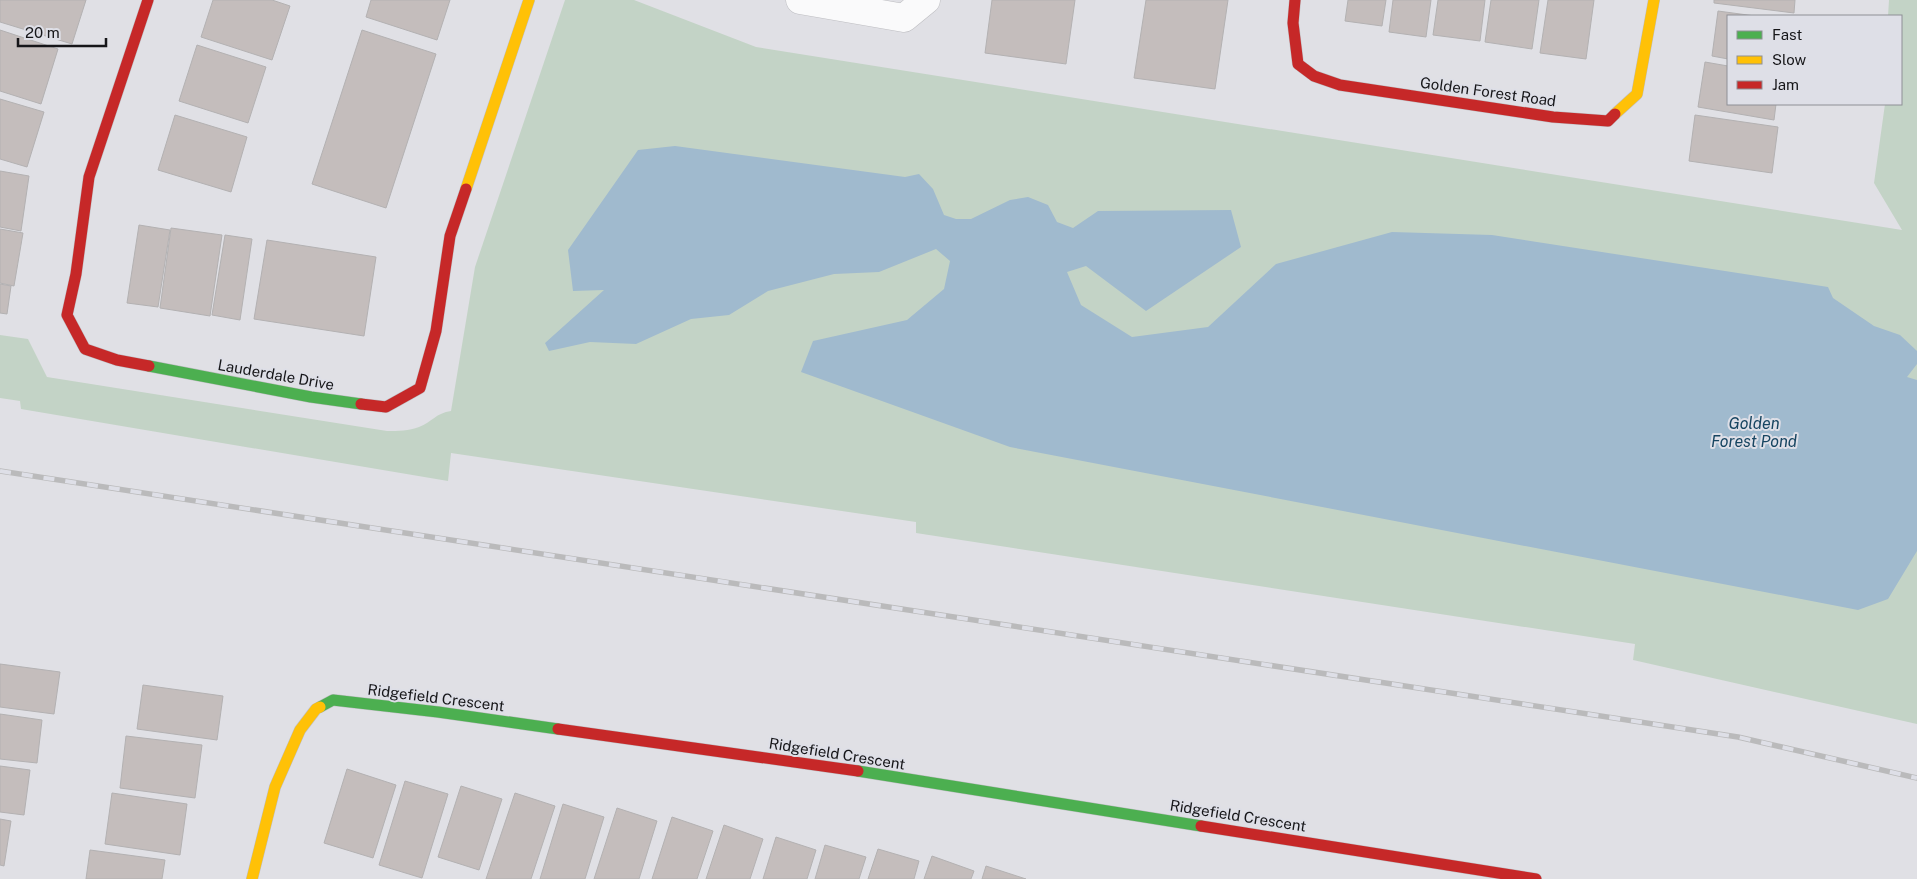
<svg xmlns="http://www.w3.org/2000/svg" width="1917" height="879" viewBox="0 0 1917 879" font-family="'Public Sans',sans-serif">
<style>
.green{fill:#c3d3c6}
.water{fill:#a0bace}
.building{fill:#c4bdbc;stroke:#b3b1b2}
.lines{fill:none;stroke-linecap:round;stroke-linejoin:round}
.street-casing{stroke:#bebec2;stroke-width:29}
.fast-casing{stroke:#bebec2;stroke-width:12}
.slow-casing{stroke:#bebec2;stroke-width:12}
.jam-casing{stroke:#bebec2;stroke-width:12}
.street{stroke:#fafafb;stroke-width:28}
.fast{stroke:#4caf50;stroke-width:11}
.slow{stroke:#ffc107;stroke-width:11}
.jam{stroke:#c62828;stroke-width:11}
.rail-casing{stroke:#bababb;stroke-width:5.5}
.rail{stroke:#dedfe7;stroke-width:4;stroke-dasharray:11;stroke-linecap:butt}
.labels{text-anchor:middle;stroke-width:4;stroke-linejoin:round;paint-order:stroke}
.street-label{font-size:15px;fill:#161619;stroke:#dedfe7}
.water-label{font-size:16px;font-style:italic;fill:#174561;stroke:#dedfe7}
</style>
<rect width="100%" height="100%" fill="#e0e0e5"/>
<path class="green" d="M565,0H634L756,47L1902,230L1874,183L1885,104H1901V16H1888L1889,0H1917V724L1633,660L1635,644L916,533V522L451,453L448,481L21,409L20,401L0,398V335L28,339L47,377L387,431C398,431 409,431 419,427C432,422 436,413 451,411L475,267Z"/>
<path class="water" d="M675,146L905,177L919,174L933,189L944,215L956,219H971L1010,200L1028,197L1048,205L1057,222L1073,228L1098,211L1231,210L1241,247L1146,311L1086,266L1067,272L1081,305L1132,337L1208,327L1276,264L1392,232L1492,235L1828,287L1833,298L1874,326L1900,335L1917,351V364L1907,377L1917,380V551L1888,599L1858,610L1010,447L801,372L813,341L907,320L944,289L950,261L936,249L879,272L834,274L768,291L729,315L691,319L636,344L590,342L549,351L545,343L604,290L573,291L568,250L638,150Z"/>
<g class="building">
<path d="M0,0H86L72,44L0,22Z"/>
<path d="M213,0H272L290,6L272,60L201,37Z"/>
<path d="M371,0H450L437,40L366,17Z"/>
<path d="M992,0H1075L1066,64L985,53Z"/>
<path d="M1146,0H1228L1215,89L1134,78Z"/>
<path d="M1348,0H1386L1382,26L1345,21Z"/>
<path d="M1393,0H1431L1426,37L1389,32Z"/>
<path d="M1438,0H1485L1480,41L1433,35Z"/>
<path d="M1491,0H1539L1532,49L1485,42Z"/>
<path d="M1548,0H1594L1586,59L1540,53Z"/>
<path d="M1714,0H1795L1794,13L1714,3Z"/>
<path d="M1718,11L1755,16H1728V59L1712,56Z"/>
<path d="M0,30L58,49L41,104L0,91Z"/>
<path d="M362,30L436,54L386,208L312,184Z"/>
<path d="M197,45L266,67L248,123L179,101Z"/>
<path d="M1705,62L1728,66V104H1776L1774,120L1698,107Z"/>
<path d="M0,99L44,112L27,167L0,159Z"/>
<path d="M175,115L247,137L231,192L158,170Z"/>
<path d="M1695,115L1778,127L1772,173L1689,161Z"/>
<path d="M0,171L29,176L21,231L0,227Z"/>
<path d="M139,225L170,230L158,307L127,303Z"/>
<path d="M171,228L222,235L210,316L160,308Z"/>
<path d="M0,229L23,233L14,286L0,283Z"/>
<path d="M225,235L252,239L240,320L212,315Z"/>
<path d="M267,240L376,257L364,336L254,319Z"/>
<path d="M0,284L11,286L7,314L0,313Z"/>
<path d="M0,664L60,672L54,714L0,707Z"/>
<path d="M143,685L223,696L217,740L137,729Z"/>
<path d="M0,714L42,720L37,763L0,759Z"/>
<path d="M126,736L202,745L195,798L120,788Z"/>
<path d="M0,766L30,770L24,815L0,812Z"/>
<path d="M347,769L396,785L373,858L324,843Z"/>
<path d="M405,781L448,794L422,878L379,865Z"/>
<path d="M461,786L502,799L479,870L438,857Z"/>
<path d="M112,793L187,804L180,855L105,844Z"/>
<path d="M515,793L555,806L531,879H486Z"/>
<path d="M563,804L604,817L585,879H540Z"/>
<path d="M617,808L657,821L639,879H594Z"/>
<path d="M672,817L713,831L697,879H652Z"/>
<path d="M0,819L11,821L4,866L0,865Z"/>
<path d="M724,825L763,839L750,879H706Z"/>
<path d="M776,837L816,850L807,879H763Z"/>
<path d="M825,845L866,857L859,879H815Z"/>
<path d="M878,849L919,861L914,879H868Z"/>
<path d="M90,850L165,860L162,879H86Z"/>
<path d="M932,856L974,871L971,879H924Z"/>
<path d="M986,866L1026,879H982Z"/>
</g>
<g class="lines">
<defs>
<path id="street" d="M800,0L904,18L926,0"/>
<g id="fast">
<path d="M149,366L311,397L361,404"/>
<path d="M320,707L333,700L438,712L558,729"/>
<path d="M858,771L1201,826"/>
</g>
<g id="slow">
<path d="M1615,114L1637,94L1654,0"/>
<path d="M466,189L529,0"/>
<path d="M252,879L275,787L300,730L316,709L320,707"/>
</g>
<g id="jam">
<path d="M148,0L89,177L76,274L67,315L85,349L117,360L149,366"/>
<path d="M1295,0L1293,23L1298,64L1314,76L1340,85L1553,117L1608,121L1615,114"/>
<path d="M361,404L386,407L420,388L436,331L450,236L466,189"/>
<path d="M558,729L858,771"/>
<path d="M1201,826L1536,879"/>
</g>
</defs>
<use href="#street" class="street-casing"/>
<use href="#fast" class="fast-casing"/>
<use href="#slow" class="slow-casing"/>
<use href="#jam" class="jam-casing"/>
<use href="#street" class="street"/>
<use href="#fast" class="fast"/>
<use href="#slow" class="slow"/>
<use href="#jam" class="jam"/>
<defs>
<path id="rail" d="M0,471L1738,737L1917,778"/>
</defs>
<use href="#rail" class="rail-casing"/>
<use href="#rail" class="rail"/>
</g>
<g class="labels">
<g class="street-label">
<text transform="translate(1488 92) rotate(8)" y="5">Golden Forest Road</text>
<text transform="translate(276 375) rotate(10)" y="5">Lauderdale Drive</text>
<text transform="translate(436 698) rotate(7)" y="5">Ridgefield Crescent</text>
<text transform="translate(837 754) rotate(9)" y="5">Ridgefield Crescent</text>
<text transform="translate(1238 816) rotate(9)" y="5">Ridgefield Crescent</text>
</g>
<g class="water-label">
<text x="1754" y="429">Golden<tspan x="1754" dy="18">Forest Pond</tspan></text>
</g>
</g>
<rect x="1727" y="15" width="175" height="90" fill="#dedfe7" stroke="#8e8f95"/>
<rect x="1737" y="31" width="25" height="8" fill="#4caf50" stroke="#8e8f95"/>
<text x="1772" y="40" font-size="15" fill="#161619">Fast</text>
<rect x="1737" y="56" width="25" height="8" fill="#ffc107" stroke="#8e8f95"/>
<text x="1772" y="65" font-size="15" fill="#161619">Slow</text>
<rect x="1737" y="81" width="25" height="8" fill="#c62828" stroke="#8e8f95"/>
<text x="1772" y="90" font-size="15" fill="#161619">Jam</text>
<path d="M18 38v8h88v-8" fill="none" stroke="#161619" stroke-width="2.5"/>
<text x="25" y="38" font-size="15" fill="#161619" stroke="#dedfe7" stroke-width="4" paint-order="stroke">20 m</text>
</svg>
